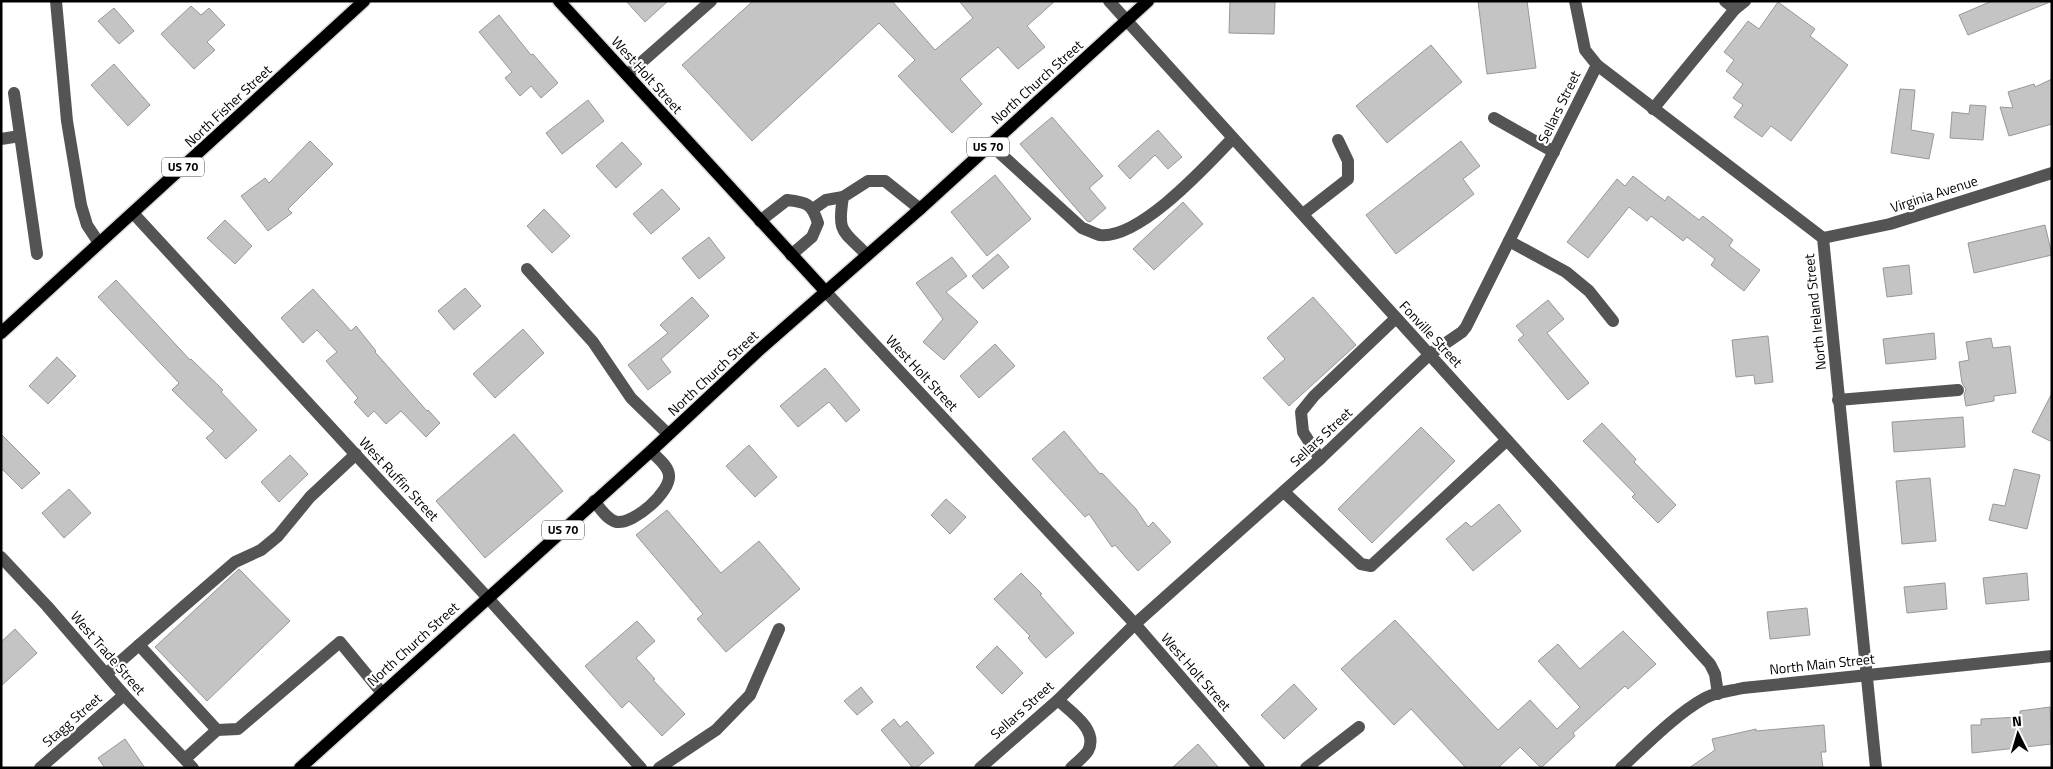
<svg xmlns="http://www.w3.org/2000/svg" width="2053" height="769" viewBox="0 0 2053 769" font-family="'Titillium Web',sans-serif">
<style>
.building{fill:#c4c4c4;stroke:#989898}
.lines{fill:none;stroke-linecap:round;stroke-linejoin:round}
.major-casing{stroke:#dbdbdb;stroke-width:15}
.minor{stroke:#545454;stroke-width:12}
.major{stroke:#000;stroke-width:12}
.labels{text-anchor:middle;stroke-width:4.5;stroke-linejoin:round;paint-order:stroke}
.shield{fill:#fff;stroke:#4c4c4c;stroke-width:1}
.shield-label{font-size:12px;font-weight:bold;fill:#000}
.street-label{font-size:14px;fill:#000;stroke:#fff}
</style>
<rect width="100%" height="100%" fill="#fff"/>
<g class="building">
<path d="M626,1H668L645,22Z"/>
<path d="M753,1H892L935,50L973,18L959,1H1055L1027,26L1045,47L1018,69L998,47L960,79L982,104L952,133L898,76L915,60L879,23L752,141L682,65Z"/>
<path d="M1230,1H1275L1274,34L1229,33Z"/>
<path d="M1478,1H1527L1536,68L1487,74Z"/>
<path d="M1992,1H2050V2L1968,35L1959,15Z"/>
<path d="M1778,2L1815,29L1810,36L1848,65L1791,141L1771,126L1762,137L1734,117L1743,105L1733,98L1743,84L1726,71L1734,60L1724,52L1748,21L1759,29Z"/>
<path d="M191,6L201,15L209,8L225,25L207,42L215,50L194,69L161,34Z"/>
<path d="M114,8L134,31L119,44L98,21Z"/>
<path d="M499,15L531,55L533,54L558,83L541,98L531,86L520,96L505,78L512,72L479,32Z"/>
<path d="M1431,45L1462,82L1387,143L1356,106Z"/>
<path d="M114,64L150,105L128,126L91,85Z"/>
<path d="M2052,79V124L2009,136L2000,107L2013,108L2008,92L2034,84L2035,87Z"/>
<path d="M1900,89L1915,90L1911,130L1934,134L1929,159L1891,153Z"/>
<path d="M588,100L604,121L562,154L546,133Z"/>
<path d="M1970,105L1986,106L1983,140L1950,138L1952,112L1969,114Z"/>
<path d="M1052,117L1103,176L1089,188L1106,208L1090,222L1087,221L1020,144Z"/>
<path d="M1158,130L1182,157L1168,169L1155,155L1130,179L1118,166Z"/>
<path d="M310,141L333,164L288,209L292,213L268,231L241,196L265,178L269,183Z"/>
<path d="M1461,141L1480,166L1463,179L1474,194L1396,254L1366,215Z"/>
<path d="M622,142L642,164L616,188L596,166Z"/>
<path d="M995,175L1031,219L987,256L951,212Z"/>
<path d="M1633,176L1665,201L1668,196L1699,220L1703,216L1733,240L1729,246L1760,270L1744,291L1711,265L1715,259L1687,237L1683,241L1651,216L1647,221L1629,207L1588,258L1567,242L1617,179L1625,186Z"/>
<path d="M662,189L680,209L651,234L633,214Z"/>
<path d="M1183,202L1203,224L1154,270L1133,249Z"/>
<path d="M544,209L570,236L552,253L527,226Z"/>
<path d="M225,220L252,246L235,264L207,238Z"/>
<path d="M2045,225L2052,255L1974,273L1968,243Z"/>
<path d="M709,237L725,258L699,279L682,258Z"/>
<path d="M998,254L1009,267L983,289L972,276Z"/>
<path d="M952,257L967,276L946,292L978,322L944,360L923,342L943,319L916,283Z"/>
<path d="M1909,265L1912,294L1887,297L1883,268Z"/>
<path d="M116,280L190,360L191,359L223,390L221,392L257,430L226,459L206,438L214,431L172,390L179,383L98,297Z"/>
<path d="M465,288L481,306L454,330L438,311Z"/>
<path d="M313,289L351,331L356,326L376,351L375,352L427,411L428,410L440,423L426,437L401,411L386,424L374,411L368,417L354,402L358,398L326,361L337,352L317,330L303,343L281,318Z"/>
<path d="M692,297L709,316L661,359L671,372L648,390L628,365L668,333L660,325Z"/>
<path d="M1313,297L1356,345L1289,406L1263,378L1285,359L1267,338Z"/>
<path d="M1548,300L1564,319L1547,333L1589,383L1568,400L1518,340L1524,335L1516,326Z"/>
<path d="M523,329L544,353L495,398L473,374Z"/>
<path d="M1934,333L1936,359L1886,364L1883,339Z"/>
<path d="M1768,336L1773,382L1755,384L1754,375L1736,377L1732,340Z"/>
<path d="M1991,338L1993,348L2010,346L2016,393L1994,396V401L1966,406L1964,395L1966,389L1962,383L1959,362L1969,360L1966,342Z"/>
<path d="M995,344L1015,366L979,398L960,376Z"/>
<path d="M57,357L76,376L48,404L29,386Z"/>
<path d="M825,368L860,410L846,422L829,402L798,427L780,406Z"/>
<path d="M2052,393V442L2032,432Z"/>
<path d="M1963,417L1965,447L1894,452L1892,422Z"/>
<path d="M1602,423L1636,459L1634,462L1676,505L1658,523L1632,497L1635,494L1583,441Z"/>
<path d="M1421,427L1455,461L1372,543L1338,509Z"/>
<path d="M1064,431L1100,474L1102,473L1136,509L1148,527L1153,522L1171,542L1138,571L1115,545L1112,547L1089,514L1085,517L1032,459Z"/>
<path d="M1,434L40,473L22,489L1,468Z"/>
<path d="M514,434L563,491L485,558L436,501Z"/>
<path d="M749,445L777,477L755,497L726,466Z"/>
<path d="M290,455L308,474L279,502L261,482Z"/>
<path d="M2014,469L2040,475L2027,529L1989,520L1993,504L2005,506Z"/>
<path d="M1930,478L1936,541L1902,544L1896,481Z"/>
<path d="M69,489L91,513L64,538L42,513Z"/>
<path d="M946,499L966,517L950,534L931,515Z"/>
<path d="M1499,504L1521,531L1473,571L1446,539L1466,522L1471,527Z"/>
<path d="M667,510L721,573L759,541L800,589L726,652L697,619L703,614L636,535Z"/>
<path d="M239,569L290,621L207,701L155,647Z"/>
<path d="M1021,573L1042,594L1040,595L1074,633L1046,658L1028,638L1030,636L994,599Z"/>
<path d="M2027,573L2029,600L1986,604L1983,578Z"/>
<path d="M1945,583L1947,609L1907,613L1904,587Z"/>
<path d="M1807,608L1810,635L1770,639L1767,612Z"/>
<path d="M1395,620L1498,730L1530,700L1557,729L1580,707L1538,661L1558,644L1580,669L1623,631L1656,664L1628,689L1625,686L1573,733L1575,736L1541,768L1520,747L1498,768H1466L1411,709L1394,725L1341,669Z"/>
<path d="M637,621L655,641L636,658L655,679L653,680L685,714L662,736L629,701L622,708L585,666Z"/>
<path d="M15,629L37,653L1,686V642Z"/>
<path d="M997,646L1023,673L1002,694L976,667Z"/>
<path d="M1294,684L1317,709L1284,739L1261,715Z"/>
<path d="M861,687L873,702L857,715L844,701Z"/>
<path d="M2050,707L2052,744L1972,753L1971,725H1981V719L2020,717V711Z"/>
<path d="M894,719L900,727L907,721L934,753L916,768H913L881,730Z"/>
<path d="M1824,725L1826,752H1821L1823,768H1689L1715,750L1712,739L1756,729V731Z"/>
<path d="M125,739L145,768H105L98,758Z"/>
<path d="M1198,744L1219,768H1172Z"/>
</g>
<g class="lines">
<defs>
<g id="major">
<path d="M559,1L826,292"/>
<path d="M1,333L364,1"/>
<path d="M300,768L651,451L758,351L920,209L1148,1"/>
</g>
</defs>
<use href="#major" class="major-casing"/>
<g class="minor">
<path d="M56,1L67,121L81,205L87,225L99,243"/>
<path d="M1109,1L1710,664L1715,674L1718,694"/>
<path d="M1575,1L1585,50L1597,65L1823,238L1876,768"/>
<path d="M1725,1L1735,9"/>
<path d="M627,75L711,1"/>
<path d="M14,93L37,254"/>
<path d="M1653,109L1735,9L1745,1"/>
<path d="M1494,118L1554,152"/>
<path d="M1,139L20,136"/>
<path d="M991,145L1082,228C1088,230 1095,234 1100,235C1140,239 1206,166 1232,139"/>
<path d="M813,209L826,200L843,197"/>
<path d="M133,213L487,597L641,768"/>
<path d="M1303,214L1348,179V161L1338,140"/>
<path d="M760,221L787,200C807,202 812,204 818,223L812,237L791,255"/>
<path d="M1823,238L1890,224L2052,173"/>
<path d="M1509,241L1566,272L1589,291L1613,321"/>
<path d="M867,255C843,230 837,234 843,197L868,181H885L920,209"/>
<path d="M527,269L593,342L631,398L668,434"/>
<path d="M826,292L1135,624L1259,768"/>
<path d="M1838,400L1958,390"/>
<path d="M1320,459L1303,432L1301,412L1314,396L1396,318"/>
<path d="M1284,492L1361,564L1371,566L1507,440"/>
<path d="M594,501C600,508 607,520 617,522C634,524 671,492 669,475C668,465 657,458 651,451"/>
<path d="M1,557L47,606L124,695L193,768"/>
<path d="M139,645L235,562L261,550L278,536L310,497L356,454"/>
<path d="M106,674L139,645L217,730"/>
<path d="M1058,700C1071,712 1099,730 1088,751C1084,757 1076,763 1071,768"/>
<path d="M185,759L217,730L238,729L340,642L382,693"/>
<path d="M40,768L124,695"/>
<path d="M659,768L716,730L750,695L779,629"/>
<path d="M980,768L1058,700L1135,624L1320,459L1430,354L1462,332L1466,327L1597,65"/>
<path d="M1306,768L1359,727"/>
<path d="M1621,768C1646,745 1676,714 1705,698C1716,692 1731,691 1743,688L2052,656"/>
</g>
<use href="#major" class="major"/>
</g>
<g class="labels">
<g class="shield">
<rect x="967" y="137.5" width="42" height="19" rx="4"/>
<rect x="162" y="157.5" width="42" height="19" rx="4"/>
<rect x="542" y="520.5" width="42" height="19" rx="4"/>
</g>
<g class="shield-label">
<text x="988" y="151">US 70</text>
<text x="183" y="171">US 70</text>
<text x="563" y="534">US 70</text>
</g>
<g class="street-label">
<text transform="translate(647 75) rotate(48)" y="5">West Holt Street</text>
<text transform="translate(1037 82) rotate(-42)" y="5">North Church Street</text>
<text transform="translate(228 106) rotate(-43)" y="5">North Fisher Street</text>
<text transform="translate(1559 107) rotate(-64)" y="5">Sellars Street</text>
<text transform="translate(1934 194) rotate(-18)" y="5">Virginia Avenue</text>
<text transform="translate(1815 312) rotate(-96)" y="5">North Ireland Street</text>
<text transform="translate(1431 334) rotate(47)" y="5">Fonville Street</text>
<text transform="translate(713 373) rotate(-43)" y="5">North Church Street</text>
<text transform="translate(922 373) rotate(47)" y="5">West Holt Street</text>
<text transform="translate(1321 437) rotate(-43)" y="5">Sellars Street</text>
<text transform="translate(399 479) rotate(47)" y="5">West Ruffin Street</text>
<text transform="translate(413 644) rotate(-42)" y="5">North Church Street</text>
<text transform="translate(108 653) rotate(49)" y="5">West Trade Street</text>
<text transform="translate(1822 664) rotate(-6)" y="5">North Main Street</text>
<text transform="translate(1196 672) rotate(49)" y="5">West Holt Street</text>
<text transform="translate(1022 710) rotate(-42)" y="5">Sellars Street</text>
<text transform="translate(72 720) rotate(-41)" y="5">Stagg Street</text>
</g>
</g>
<rect width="2053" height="769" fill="none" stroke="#000000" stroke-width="5"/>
<g transform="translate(2018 734) rotate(355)" stroke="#ffffff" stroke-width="4" paint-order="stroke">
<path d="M0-4L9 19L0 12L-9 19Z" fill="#000000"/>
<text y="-8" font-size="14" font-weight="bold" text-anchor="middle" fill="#000000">N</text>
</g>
</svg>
